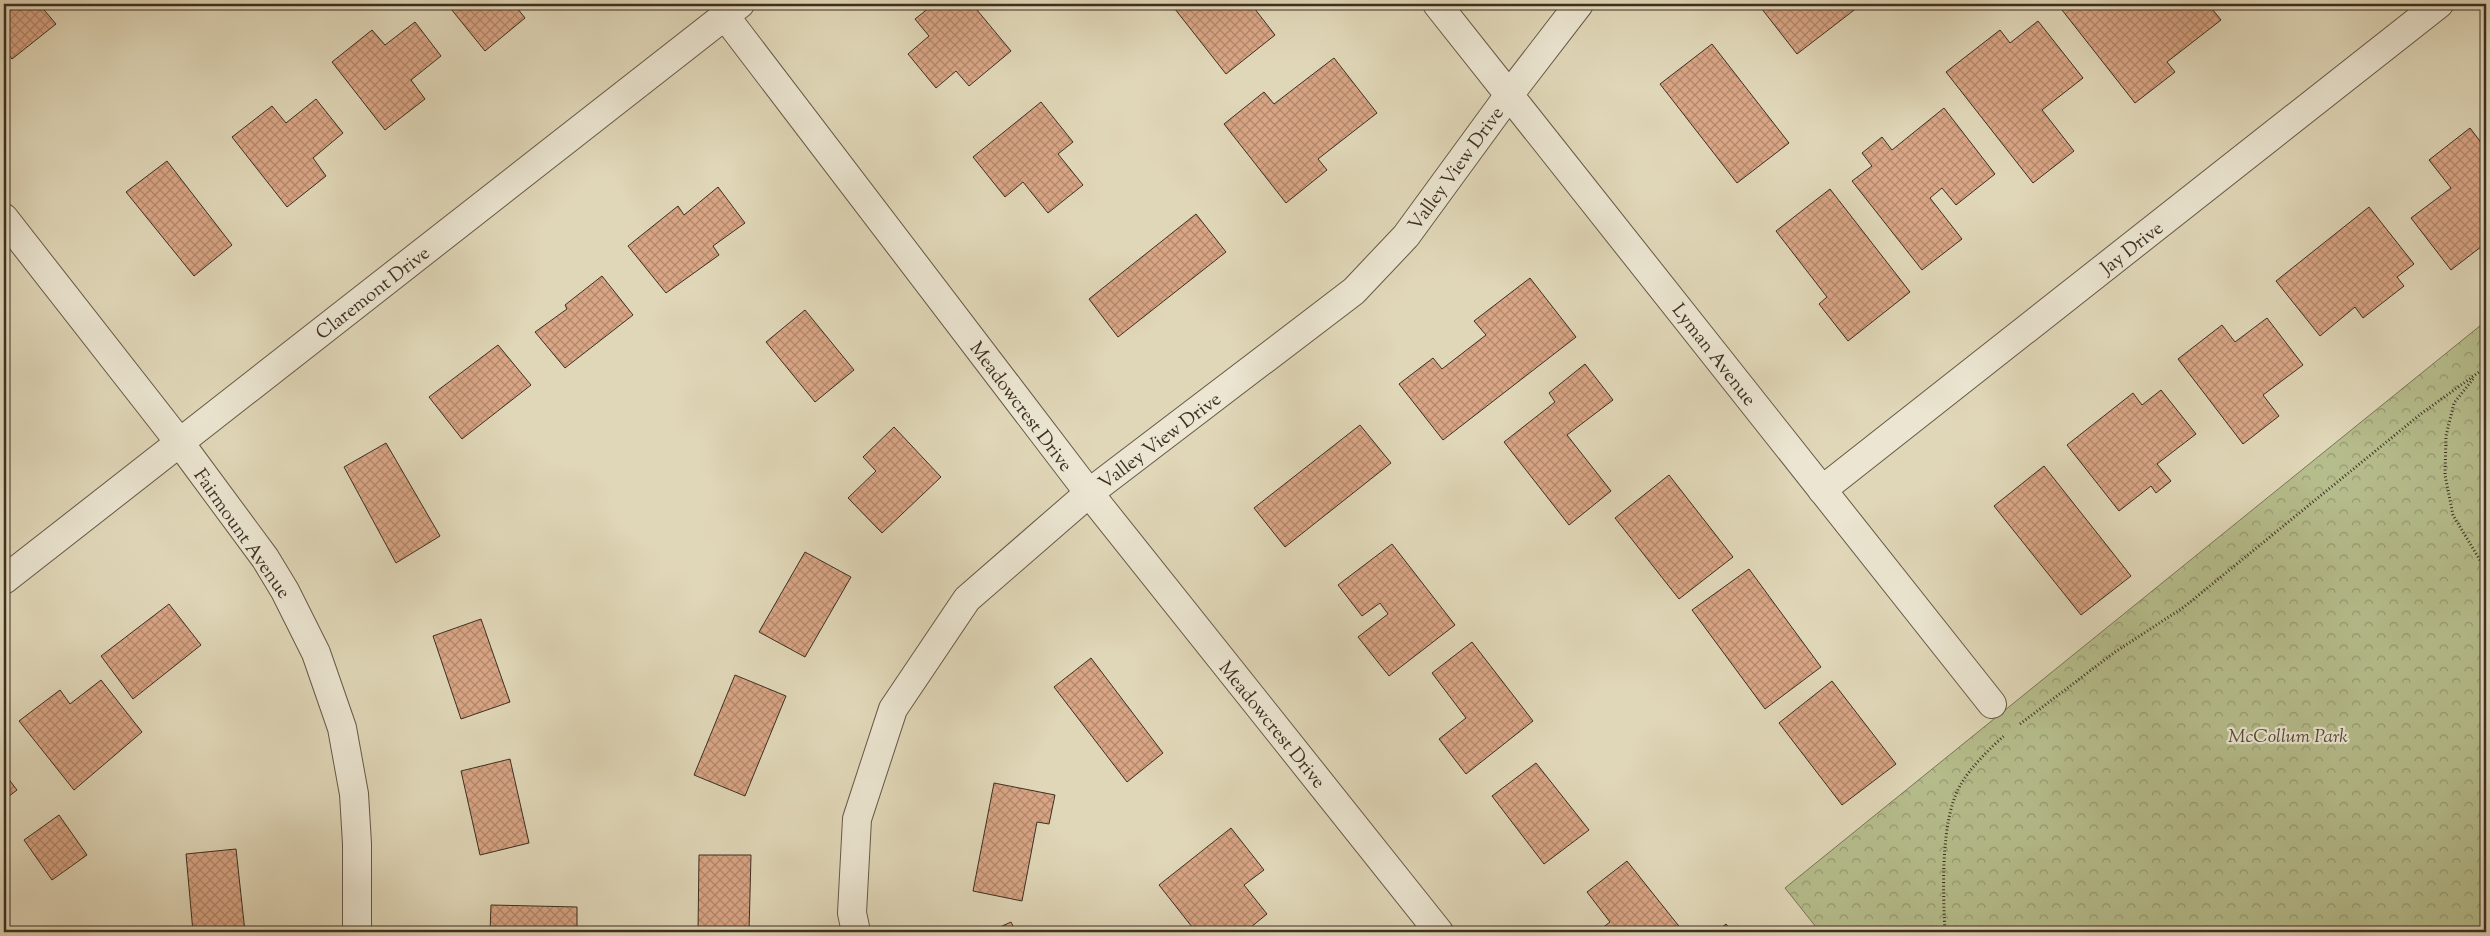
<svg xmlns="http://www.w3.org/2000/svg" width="2490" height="936" viewBox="0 0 2490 936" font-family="'Sorts Mill Goudy',serif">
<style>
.park{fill:url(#park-crowns);stroke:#7a7656}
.building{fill:url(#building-cross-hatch);stroke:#3d2f21}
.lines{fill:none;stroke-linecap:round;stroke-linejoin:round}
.minor-casing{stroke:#665947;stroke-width:30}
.path{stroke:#3d2f21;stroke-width:3;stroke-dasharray:1 2.5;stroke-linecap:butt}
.minor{stroke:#ebe5d1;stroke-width:28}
.labels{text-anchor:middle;stroke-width:4.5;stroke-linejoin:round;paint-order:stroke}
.street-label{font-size:19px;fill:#3d2f21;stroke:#ebe5d1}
.park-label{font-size:19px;font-style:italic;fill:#554b36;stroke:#ebe5d1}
</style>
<defs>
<pattern id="park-crowns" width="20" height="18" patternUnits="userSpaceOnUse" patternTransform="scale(1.25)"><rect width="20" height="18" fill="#b6bd8c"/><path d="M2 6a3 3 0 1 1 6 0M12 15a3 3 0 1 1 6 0" fill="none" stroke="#959a72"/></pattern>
<pattern id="building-cross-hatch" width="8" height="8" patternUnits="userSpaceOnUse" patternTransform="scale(1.25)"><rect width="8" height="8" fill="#d9a585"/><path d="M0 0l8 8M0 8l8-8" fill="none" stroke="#b1876c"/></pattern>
</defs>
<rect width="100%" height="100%" fill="#e0d7b8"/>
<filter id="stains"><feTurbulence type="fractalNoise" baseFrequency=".004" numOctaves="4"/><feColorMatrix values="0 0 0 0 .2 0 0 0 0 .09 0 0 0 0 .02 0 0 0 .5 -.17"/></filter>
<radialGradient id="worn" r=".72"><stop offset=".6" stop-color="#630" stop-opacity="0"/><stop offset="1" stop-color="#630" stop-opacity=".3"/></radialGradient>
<path class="park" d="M2486,321V932H1820L1785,888Z"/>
<g class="building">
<path d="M4,4H39L56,24L12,59L4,48Z"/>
<path d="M447,4H514L525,18L485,51Z"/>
<path d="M934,4H972L1011,51L969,86L956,71L936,88L908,54L929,36L915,19Z"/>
<path d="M1171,4H1251L1275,35L1226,74Z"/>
<path d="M1758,4H1862L1797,54Z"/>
<path d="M2070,4H2135L2138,8L2144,4H2208L2221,20L2167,62L2175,72L2135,103L2062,10Z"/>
<path d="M2038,21L2083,78L2042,110L2074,151L2033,183L1946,72L2000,30L2010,43Z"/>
<path d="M415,22L441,56L411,80L425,99L385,130L332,62L372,30L385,45Z"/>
<path d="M1712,44L1789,143L1737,183L1660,84Z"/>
<path d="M1334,58L1377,113L1318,159L1327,170L1286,203L1224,124L1264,92L1274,104Z"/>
<path d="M316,99L343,133L313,158L326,176L287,207L232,137L272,106L286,123Z"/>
<path d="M1041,102L1073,142L1058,154L1083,185L1048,213L1023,182L1005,197L973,157Z"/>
<path d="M1944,108L1995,174L1956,205L1942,188L1930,198L1962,239L1922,270L1852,181L1872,166L1862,153L1882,137L1892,150Z"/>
<path d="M2470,128L2486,149V243L2451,270L2411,218L2451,188L2429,160Z"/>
<path d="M167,161L232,245L194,276L126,192Z"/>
<path d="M718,187L745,223L713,246L719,255L666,293L628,246L678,206L684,215Z"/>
<path d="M1830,189L1910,292L1848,341L1819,304L1827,297L1776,231Z"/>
<path d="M2369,207L2414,264L2397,277L2404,286L2363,318L2355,307L2320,336L2276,281Z"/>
<path d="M1196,214L1226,252L1118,337L1089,299Z"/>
<path d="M602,276L633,315L565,368L535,332L567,309L565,305Z"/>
<path d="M1530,278L1576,337L1443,440L1399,384L1433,358L1442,369L1486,335L1474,321Z"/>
<path d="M805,310L854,370L815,402L766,342Z"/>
<path d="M2267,318L2303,365L2263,395L2279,416L2243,444L2178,359L2222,325L2235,342Z"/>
<path d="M498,345L531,385L462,439L429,397Z"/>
<path d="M1585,364L1613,400L1567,435L1611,491L1569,525L1504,442L1555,402L1549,393Z"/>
<path d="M2161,390L2196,434L2157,464L2171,481L2156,493L2151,486L2119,511L2067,445L2133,393L2142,405Z"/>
<path d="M1360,425L1391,463L1285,547L1254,508Z"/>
<path d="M894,427L941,477L882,533L848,498L876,471L863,457Z"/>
<path d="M386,443L440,536L396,563L344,467Z"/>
<path d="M2044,466L2131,576L2081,615L1994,506Z"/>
<path d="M1669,475L1733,557L1679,599L1615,518Z"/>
<path d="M1392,544L1455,625L1389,676L1358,637L1388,614L1380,603L1362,616L1338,585Z"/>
<path d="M805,552L851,577L805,657L759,632Z"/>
<path d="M1749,569L1821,667L1765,709L1692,610Z"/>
<path d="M169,604L201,645L133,699L101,656Z"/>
<path d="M481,619L510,702L461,719L433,636Z"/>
<path d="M1472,642L1533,721L1466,774L1439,739L1466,718L1432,673Z"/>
<path d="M1091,658L1163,753L1127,782L1054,687Z"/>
<path d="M735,675L786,696L745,796L694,775Z"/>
<path d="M101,680L142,732L74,790L19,721L60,690L70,704Z"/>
<path d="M1832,681L1896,764L1842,805L1779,723Z"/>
<path d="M510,759L529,843L480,855L461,771Z"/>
<path d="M1536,763L1589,830L1544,864L1492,796Z"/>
<path d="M4,773L17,790L4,800Z"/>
<path d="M994,783L1055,795L1049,824L1037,822L1022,901L973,891Z"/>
<path d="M59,815L87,855L52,880L24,840Z"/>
<path d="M1231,828L1264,870L1244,885L1267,914L1245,932H1196L1159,885Z"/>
<path d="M236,849L245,932H193L186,854Z"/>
<path d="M699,855H751L749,932H698Z"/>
<path d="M1627,861L1682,930L1678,932H1597L1610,922L1587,892Z"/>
<path d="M491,905L577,907V932H490Z"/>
<path d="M1011,922L1016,932H989Z"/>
<path d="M1726,924L1732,932H1716Z"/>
</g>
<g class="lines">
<defs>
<g id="minor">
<path d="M1437,4L1992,704"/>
<path d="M725,16L1089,493L1439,932"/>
<path d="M4,218L180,443L265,558L285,591L316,653L342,728L354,794L357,844V932"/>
<path d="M1822,490L2439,4"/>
<path d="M4,580L740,4"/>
<path d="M856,932L852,913L857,819L893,709L967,599L1089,493L1354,291L1406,236L1509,95L1579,4"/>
</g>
</defs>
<use href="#minor" class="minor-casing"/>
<g class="path">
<path d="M2473,379L2454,403L2446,436L2445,475L2453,515L2486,570"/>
<path d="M2020,724L2115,652L2184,607L2422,413L2486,367"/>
<path d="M1945,932C1943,892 1940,819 1961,784C1970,768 1991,747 2005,735"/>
</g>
<use href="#minor" class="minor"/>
</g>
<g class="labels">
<g class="street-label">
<text transform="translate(1455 168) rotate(-54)" y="7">Valley View Drive</text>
<text transform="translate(2131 247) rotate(-38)" y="7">Jay Drive</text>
<text transform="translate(372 292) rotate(-38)" y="7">Claremont Drive</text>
<text transform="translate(1715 354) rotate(52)" y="7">Lyman Avenue</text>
<text transform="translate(1022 406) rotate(53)" y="7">Meadowcrest Drive</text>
<text transform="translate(1159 440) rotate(-37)" y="7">Valley View Drive</text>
<text transform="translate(243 533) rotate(55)" y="7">Fairmount Avenue</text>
<text transform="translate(1273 724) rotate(51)" y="7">Meadowcrest Drive</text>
</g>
<g class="park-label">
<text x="2288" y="742">McCollum Park</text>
</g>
</g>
<rect width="2490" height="936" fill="none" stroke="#e0d7b8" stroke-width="20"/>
<rect x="5" y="5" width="2480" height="926" fill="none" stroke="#3d2f21" stroke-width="2.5"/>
<rect x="10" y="10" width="2470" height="916" fill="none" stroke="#3d2f21"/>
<rect width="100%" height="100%" filter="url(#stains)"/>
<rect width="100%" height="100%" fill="url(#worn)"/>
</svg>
